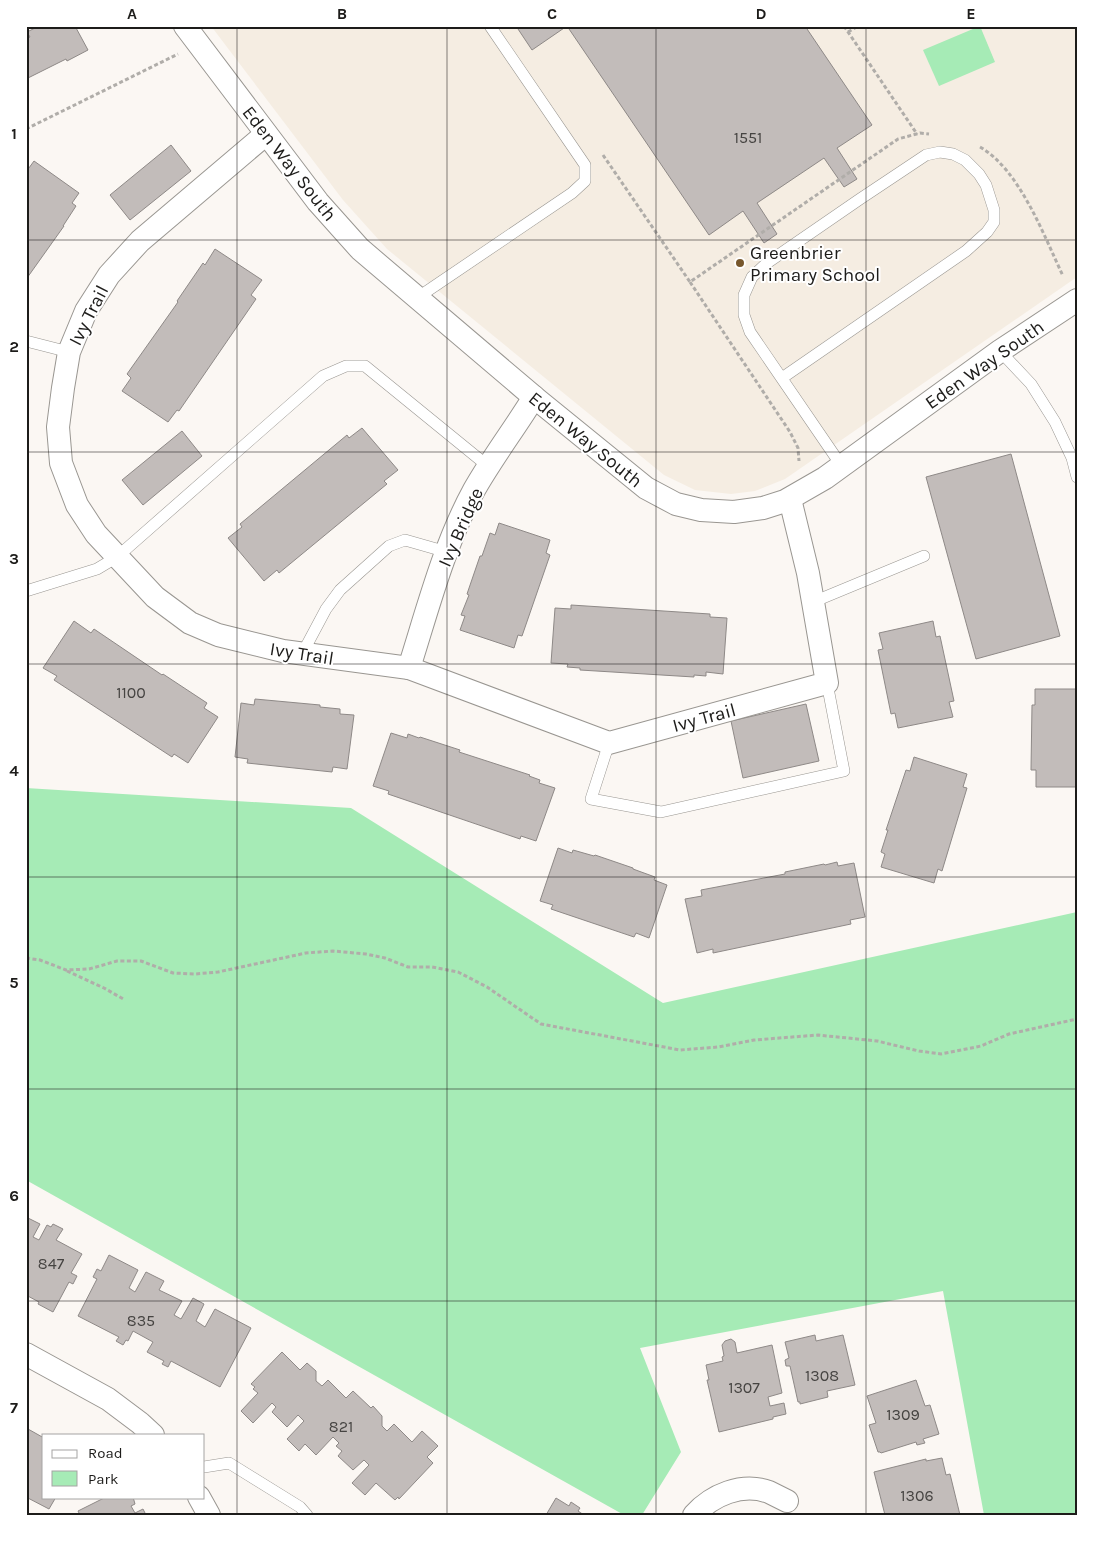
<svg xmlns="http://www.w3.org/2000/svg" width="1103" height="1541" viewBox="0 0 1103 1541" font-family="Karla,sans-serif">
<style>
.built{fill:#f5ede2}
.green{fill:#a6ebb6}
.building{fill:#c2bcba;stroke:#8e8987}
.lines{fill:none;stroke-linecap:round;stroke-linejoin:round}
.service-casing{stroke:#999691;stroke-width:12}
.minor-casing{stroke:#999691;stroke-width:24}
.path{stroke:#b0ada9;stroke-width:3;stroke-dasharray:4 2.5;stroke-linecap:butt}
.service{stroke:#fff;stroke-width:11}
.minor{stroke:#fff;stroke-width:22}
.grid{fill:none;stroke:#1d1c1a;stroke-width:1;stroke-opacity:0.55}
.poi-dot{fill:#77572d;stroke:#fff;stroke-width:2}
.labels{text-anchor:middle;stroke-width:4;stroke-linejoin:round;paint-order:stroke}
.number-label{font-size:16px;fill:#464442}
.street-label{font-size:19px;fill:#1d1c1a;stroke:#fff}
.poi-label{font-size:19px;fill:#1d1c1a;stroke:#fff;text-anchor:start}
.neatline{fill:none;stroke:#1d1c1a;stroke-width:2}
.grid-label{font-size:16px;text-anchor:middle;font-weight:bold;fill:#1d1c1a}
</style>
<rect width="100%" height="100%" fill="#fbf7f3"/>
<path class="built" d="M211,26H1077V277L785,479L755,491L731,494L695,490L664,475L387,249L343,200Z"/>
<g class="green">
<path d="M980,26L995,62L939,86L923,50Z"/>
<path d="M26,788L351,808L663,1003L1077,912V1515H984L943,1291L640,1348L681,1452L642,1515H624L26,1180Z"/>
</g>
<g class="building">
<path d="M39,26H75L88,50L67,61L66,59L26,79V39L30,37L27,32Z"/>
<path d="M516,26H567L532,50Z"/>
<path d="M567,26H805L872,125L837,148L857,179L844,187L824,158L757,203L777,234L764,243L743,211L709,235Z"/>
<path d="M171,145L191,171L130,220L110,195Z"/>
<path d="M34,161L79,193L72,203L76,206L63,226H64L27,278L26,172Z"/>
<path d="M215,249L262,280L251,295L256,299L179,411L177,410L168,422L122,391L131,378L127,374L178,302L177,301L203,263L205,265Z"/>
<path d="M362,428L398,470L384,481L387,484L279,573L277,570L264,581L228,538L242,527L240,524L347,435L349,438Z"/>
<path d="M182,431L202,456L143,505L122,480Z"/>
<path d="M1011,454L1060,636L976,659L926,477Z"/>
<path d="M499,523L550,540L546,553L550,555L522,636L518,635L514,648L460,630L465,616L461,615L469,595L467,594L480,556H482L490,533L495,535Z"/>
<path d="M571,605L710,614V617L727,618L723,674L706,672V676L694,675V677L580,670V668L567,667L568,664L551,663L555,608L571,609Z"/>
<path d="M74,621L91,633L94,629L162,675L163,674L207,703L204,708L218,717L188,763L174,754L172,757L54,680L57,676L43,668Z"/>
<path d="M933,621L936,637L940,636L954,701L949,702L953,717L898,728L895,713L891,714L878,650L883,649L879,633Z"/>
<path d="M1035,689H1077V787H1036V770H1031L1032,705H1035Z"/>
<path d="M255,699L320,705V707L340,709V714L354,715L347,769L333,767L332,772L247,763L248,759L235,757L241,703L254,705Z"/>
<path d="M806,704L819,761L743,778L731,721Z"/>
<path d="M391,733L407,738L408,734L419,738L420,737L460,750L459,752L530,775L529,776L540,780L539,783L555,788L536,841L521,836L520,839L388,794L389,791L373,786Z"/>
<path d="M914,757L967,774L963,787L967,788L942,871L938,869L934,883L881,867L885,854L881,852L888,830H886L906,770L910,771Z"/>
<path d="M558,848L572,853L573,850L594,856L595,855L633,868V869L655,877L654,880L667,885L649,938L636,933L634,937L551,909L553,905L540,901Z"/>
<path d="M837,862L838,866L854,863L865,917L850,920L851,924L713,953V949L697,953L685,899L702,896L701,890L785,874V872L824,864L825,865Z"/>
<path d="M26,1217L40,1224L33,1237L39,1240L47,1225L51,1227L53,1224L63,1229L56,1240L82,1254L71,1273L77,1276L73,1284L69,1282L53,1312L38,1304L39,1302L26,1295Z"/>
<path d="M109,1255L138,1270L129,1288L135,1292L146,1272L164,1281L159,1290L182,1301L174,1315L181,1319L193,1298L204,1304L196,1321L205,1327L215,1309L251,1328L220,1387L171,1361L168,1367L162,1364L164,1361L147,1352L153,1342L133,1331L128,1341L126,1340L123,1345L116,1341L119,1337L78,1316L97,1279L93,1277L97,1269L101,1271Z"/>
<path d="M815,1335L816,1341L843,1335L855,1385L827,1391L828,1397L800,1404V1402H798L790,1366H786L785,1360L789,1358L785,1342Z"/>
<path d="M731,1339L735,1342L737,1353L772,1345L782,1393L768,1397L770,1406L784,1403L786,1414L773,1417V1419L719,1432L707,1380H709L706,1365L723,1361L722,1357L724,1356L722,1345L725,1341Z"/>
<path d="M282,1352L300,1370L307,1363L316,1371V1381L322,1386L328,1380L346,1398L353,1391L371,1408L373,1406L382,1416V1426L387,1431L394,1424L412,1442L422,1431L438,1446L427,1457L433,1463L399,1499L398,1497L395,1500L376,1483L365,1495L352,1483L369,1465L364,1460L353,1470L338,1456L342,1451L336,1446L339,1443L333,1437L316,1455L305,1444L299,1451L287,1439L304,1421L298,1415L287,1427L272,1412L276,1407L272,1403L253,1423L241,1411L258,1393L253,1389L255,1387L251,1384Z"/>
<path d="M916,1380L925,1406L930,1405L939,1434L923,1439L925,1443L917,1445L916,1442L881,1453L880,1452H878L869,1425L876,1423L867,1396Z"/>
<path d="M28,1429L44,1438V1497H56L49,1509L26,1497V1433Z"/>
<path d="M942,1458L946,1475L950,1474L960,1515H885L874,1472L926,1459V1461Z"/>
<path d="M106,1497H133L135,1504L131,1506L135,1513L143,1509L146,1515H80L78,1511Z"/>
<path d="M556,1498L569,1506L571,1502L580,1508L578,1511L584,1515H546Z"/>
</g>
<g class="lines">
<defs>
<g id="service">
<path d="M417,298L572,193L585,181V165L490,26"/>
<path d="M26,341L69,352"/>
<path d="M1000,351L1031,384L1055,422L1072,458L1077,477"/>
<path d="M782,378L966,251L987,232L994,222V210L986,185L979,174L965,160L953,154L940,152L926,155L860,199L767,263L752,277L744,295V315L750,332L841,465"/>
<path d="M26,591L97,569L117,557L323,376L346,366H365L489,467"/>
<path d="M813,602L924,556"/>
<path d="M302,654L326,609L340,590L389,546L405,540L447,552"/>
<path d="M609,743L591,799L661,812L844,771L827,683"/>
<path d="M204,1467L229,1463L300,1507L307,1515"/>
</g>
<g id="minor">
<path d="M185,26L318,202L360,249L534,397L646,488L676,504L701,510L734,512L763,508L785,501L825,478L1000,351L1077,300"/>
<path d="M266,134L140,241L109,275L86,311L69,352L63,388L58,427L61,463L77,505L96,534L155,597L190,623L218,635L283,651L409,668L609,743L827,683L808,573L790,499"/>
<path d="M409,668C428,608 444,545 474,490C492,458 515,428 534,397"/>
<path d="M26,1354L108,1399L140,1423L153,1435"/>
<path d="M199,1497L209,1515"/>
<path d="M694,1515C712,1495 742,1482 769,1492C775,1495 781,1498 787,1501"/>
</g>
</defs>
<use href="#service" class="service-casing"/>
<use href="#minor" class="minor-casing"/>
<g class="path">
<path d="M844,26L917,134"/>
<path d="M848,32L858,26"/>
<path d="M26,129L178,54"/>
<path d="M980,147C1020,170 1044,236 1063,276"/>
<path d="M603,155L690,282L898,139L920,133L929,134"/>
<path d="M690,282L790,432L798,448L799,461"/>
<path d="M26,958L40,960L66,970L89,969L117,961H141L173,973L195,974L218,972L306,953L333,951L366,954L385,958L408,967H432L458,972L487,987L541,1024L680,1050L718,1047L754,1040L818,1035L877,1041L919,1051L941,1054L981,1046L1009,1034L1077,1019"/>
<path d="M67,971L104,988L125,1000"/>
</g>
<use href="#service" class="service"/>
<use href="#minor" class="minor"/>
</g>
<path class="grid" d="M237,26V1515M447,26V1515M656,26V1515M866,26V1515M26,240H1077M26,452H1077M26,664H1077M26,877H1077M26,1089H1077M26,1301H1077"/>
<circle class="poi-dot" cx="740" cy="263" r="5"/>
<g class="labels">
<g class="number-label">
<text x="748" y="143">1551</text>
<text x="131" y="698">1100</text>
<text x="51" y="1269">847</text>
<text x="141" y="1326">835</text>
<text x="822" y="1381">1308</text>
<text x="744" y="1393">1307</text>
<text x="903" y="1420">1309</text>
<text x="341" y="1432">821</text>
<text x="917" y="1501">1306</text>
</g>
<g class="street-label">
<text transform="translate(290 163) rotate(52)" y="7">Eden Way South</text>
<text transform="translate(88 315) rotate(-63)" y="7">Ivy Trail</text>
<text transform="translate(984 364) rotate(-35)" y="7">Eden Way South</text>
<text transform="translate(586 439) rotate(39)" y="7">Eden Way South</text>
<text transform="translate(460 527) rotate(-66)" y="7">Ivy Bridge</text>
<text transform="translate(302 653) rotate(9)" y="7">Ivy Trail</text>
<text transform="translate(704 717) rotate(-15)" y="7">Ivy Trail</text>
</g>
<g class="poi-label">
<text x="750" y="259">Greenbrier<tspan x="750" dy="22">Primary School</tspan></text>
</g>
</g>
<rect width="1103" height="1541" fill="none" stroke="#ffffff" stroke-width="55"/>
<rect x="42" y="1434" width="162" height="65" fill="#ffffff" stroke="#a5a4a3"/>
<rect x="52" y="1450" width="25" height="8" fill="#ffffff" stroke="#a5a4a3"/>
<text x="88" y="1458" font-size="15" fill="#1d1c1a">Road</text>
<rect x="52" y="1471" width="25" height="15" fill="#a6ebb6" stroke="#a5a4a3"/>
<text x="88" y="1484" font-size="15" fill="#1d1c1a">Park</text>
<rect x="28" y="28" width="1048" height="1486" class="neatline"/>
<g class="grid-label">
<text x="132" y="19">A</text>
<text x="342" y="19">B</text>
<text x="552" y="19">C</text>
<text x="761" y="19">D</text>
<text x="971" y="19">E</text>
<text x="14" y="139">1</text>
<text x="14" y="352">2</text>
<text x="14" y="564">3</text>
<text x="14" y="776">4</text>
<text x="14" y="988">5</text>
<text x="14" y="1201">6</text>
<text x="14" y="1413">7</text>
</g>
</svg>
